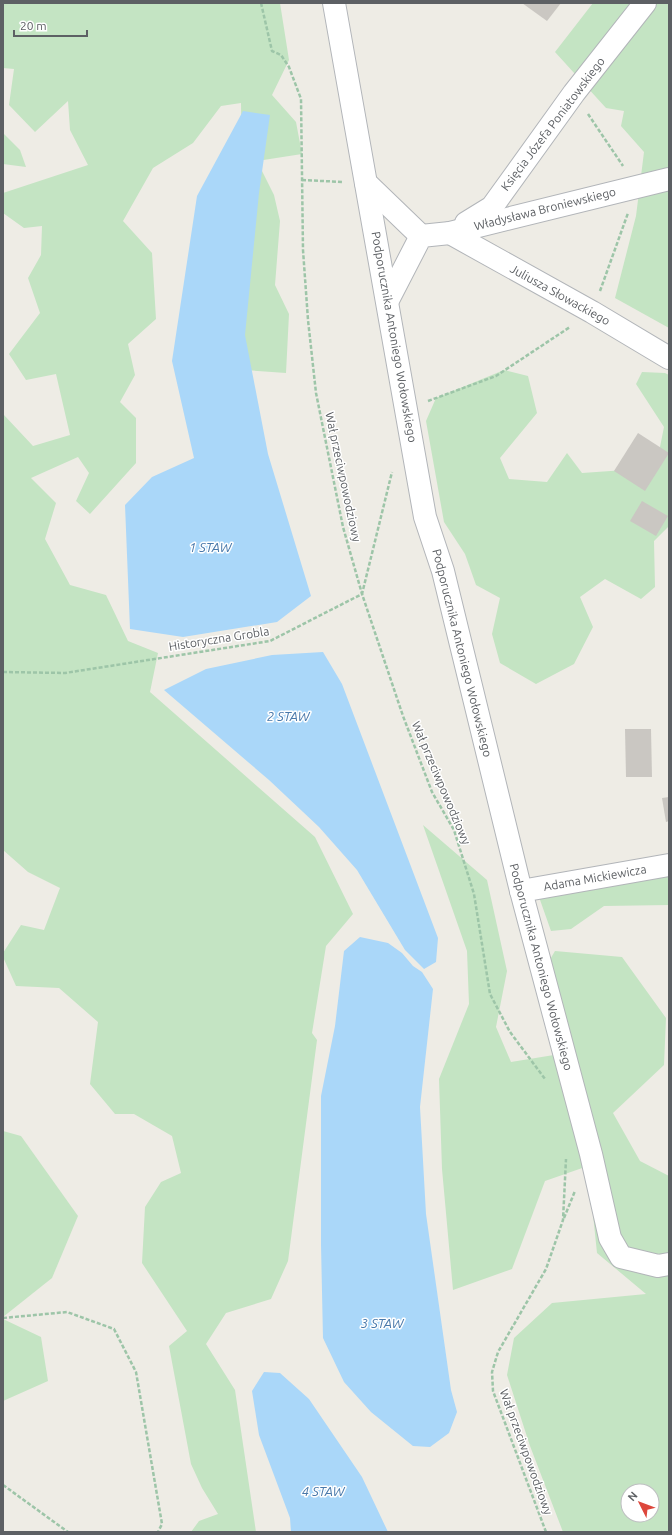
<svg xmlns="http://www.w3.org/2000/svg" width="672" height="1535" viewBox="0 0 672 1535" font-family="Ubuntu,sans-serif">
<style>
.green{fill:#c4e4c3;fill-rule:evenodd}
.water{fill:#aad7f9}
.building{fill:#cac7c2}
.lines{fill:none;stroke-linecap:round;stroke-linejoin:round}
.minor-casing{stroke:#b2b5b9;stroke-width:24}
.path{stroke:#9dc5a8;stroke-width:2.5;stroke-dasharray:4 2;stroke-linecap:butt}
.minor{stroke:#fff;stroke-width:22}
.labels{text-anchor:middle;stroke-width:3;stroke-linejoin:round;paint-order:stroke}
.street-label{font-size:12px;fill:#5d6064;stroke:#fff}
.water-label{font-size:13px;font-style:italic;fill:#4878aa;stroke:#fff}
</style>
<rect width="100%" height="100%" fill="#eeece5"/>
<g class="green">
<path d="M3,3H280L289,60L272,95L296,122L302,154L257,161L274,195L280,221L275,285L289,314L286,373L230,369L242,190L241,103L221,106L193,143L153,168L123,221L152,253L156,319L128,344L135,375L120,402L136,418V463L90,514L76,501L89,473L78,457L31,478L56,503L45,539L70,585L106,595L128,641L158,653L150,692L315,837L353,914L326,946L312,1033L317,1040L288,1261L271,1299L226,1313L206,1344L235,1390L256,1532H191L199,1521L218,1514L202,1488L191,1464L169,1346L187,1331L142,1263L145,1207L161,1182L181,1173L172,1136L134,1114H115L90,1084L98,1022L59,988L16,986L3,957V953L21,925L44,930L60,888L28,872L3,850V408L4,415L33,446L70,435L56,374L26,380L9,354L40,313L28,278L41,255L42,226L24,228L3,213V193L88,165L70,130L68,101L35,132L9,105L14,69L3,68Z"/>
<path d="M593,3H669V328L615,298L636,216L644,152L621,126L624,111L606,108L555,52Z"/>
<path d="M3,133L20,150L26,167L3,164Z"/>
<path d="M504,370L528,376L537,413L500,458L509,479L547,482L567,453L582,473L625,470L655,472L664,427L636,384L642,372L665,373L669,375V526L654,541L655,587L641,599L605,579L580,597L593,627L574,664L536,684L500,663L492,634L500,598L476,585L465,554L444,522L426,421L436,398Z"/>
<path d="M423,825L487,880L507,971L496,1027L511,1062L560,1054L545,968L555,951L622,957L666,1018L664,1065L613,1113L640,1161L669,1176V1532H563L530,1446L507,1375L514,1338L552,1303L646,1294L597,1253L588,1166L545,1181L512,1269L453,1290L442,1169L439,1079L469,1004L467,951ZM628,1491H652V1515H628Z"/>
<path d="M669,874V905L604,906L571,929L551,931L539,897Z"/>
<path d="M3,1131L21,1136L78,1216L52,1278L3,1317Z"/>
<path d="M3,1319L41,1337L48,1381L3,1401Z"/>
</g>
<g class="water">
<path d="M243,111L270,115L259,193L245,335L268,454L311,596L277,622L183,637L130,629L125,505L152,477L194,458L172,361L197,196Z"/>
<path d="M323,652L342,684L438,938L436,962L424,969L405,950L357,870L319,827L269,780L164,690L206,669L272,655Z"/>
<path d="M360,937L388,943L402,953L413,966L422,972L433,989L420,1107L426,1214L451,1390L457,1412L449,1433L430,1447L413,1446L371,1412L344,1382L323,1338L321,1245V1096L335,1026L344,951Z"/>
<path d="M264,1372L280,1373L309,1399L362,1477L388,1532H291L290,1518L259,1435L252,1391Z"/>
</g>
<g class="building">
<path d="M522,3H561L547,21Z"/>
<path d="M638,433L669,453L645,491L614,471Z"/>
<path d="M642,501L668,516L656,536L630,521Z"/>
<path d="M625,729H651L652,777H626Z"/>
<path d="M669,797V821L666,822L662,798Z"/>
</g>
<g class="lines">
<defs>
<g id="minor">
<path d="M334,3L425,517L443,571L521,891L591,1154L610,1238L621,1257L658,1266L669,1264"/>
<path d="M366,183L421,236"/>
<path d="M466,223L492,207L574,93L645,3"/>
<path d="M450,233L592,312L669,358"/>
<path d="M388,300L421,236L450,233L669,179"/>
<path d="M521,891L669,865"/>
</g>
</defs>
<use href="#minor" class="minor-casing"/>
<g class="path">
<path d="M261,3L272,51L281,55L289,67L301,99L303,250L308,320L316,393L343,527L362,594L403,716L432,792L454,830L474,894L490,994L510,1032L545,1079"/>
<path d="M588,114L623,166"/>
<path d="M302,180L343,182"/>
<path d="M600,291L628,213"/>
<path d="M428,401L496,376L570,327"/>
<path d="M3,672L65,673L270,641L362,594L392,472"/>
<path d="M564,1218L575,1191"/>
<path d="M3,1318L67,1312L114,1329L136,1372L162,1524L158,1532"/>
<path d="M3,1485L68,1532"/>
<path d="M546,1532L493,1391L492,1372L498,1352L546,1269L563,1220L566,1159"/>
</g>
<use href="#minor" class="minor"/>
</g>
<g class="labels">
<g class="street-label">
<text transform="translate(553 124) rotate(-53)" y="4">Księcia Józefa Poniatowskiego</text>
<text transform="translate(545 209) rotate(-14)" y="4">Władysława Broniewskiego</text>
<text transform="translate(560 295) rotate(29)" y="4">Juliusza Słowackiego</text>
<text transform="translate(394 337) rotate(80)" y="4">Podporucznika Antoniego Wołowskiego</text>
<text transform="translate(343 477) rotate(78)" y="4">Wał przeciwpowodziowy</text>
<text transform="translate(219 639) rotate(-9)" y="4">Historyczna Grobla</text>
<text transform="translate(462 653) rotate(76)" y="4">Podporucznika Antoniego Wołowskiego</text>
<text transform="translate(441 783) rotate(67)" y="4">Wał przeciwpowodziowy</text>
<text transform="translate(595 878) rotate(-10)" y="4">Adama Mickiewicza</text>
<text transform="translate(541 967) rotate(75)" y="4">Podporucznika Antoniego Wołowskiego</text>
<text transform="translate(526 1452) rotate(70)" y="4">Wał przeciwpowodziowy</text>
</g>
<g class="water-label">
<text x="210" y="552">1 STAW</text>
<text x="288" y="721">2 STAW</text>
<text x="382" y="1328">3 STAW</text>
<text x="323" y="1496">4 STAW</text>
</g>
</g>
<rect width="672" height="1535" fill="none" stroke="#5d6064" stroke-width="8"/>
<g transform="translate(640 1503) rotate(312)"><circle r="19" fill="#ffffff" stroke="#bebfc1"/>
<path d="M0-3L7 15L0 10L-7 15Z" fill="#dd473c"/>
<text y="-6" font-size="11" font-weight="bold" text-anchor="middle" fill="#5d6064">N</text>
</g>
<path d="M14 30v6h73v-6" fill="none" stroke="#5d6064" stroke-width="2"/>
<text x="20" y="30" font-size="12" fill="#5d6064" stroke="#ffffff" stroke-width="3" paint-order="stroke">20 m</text>
</svg>
